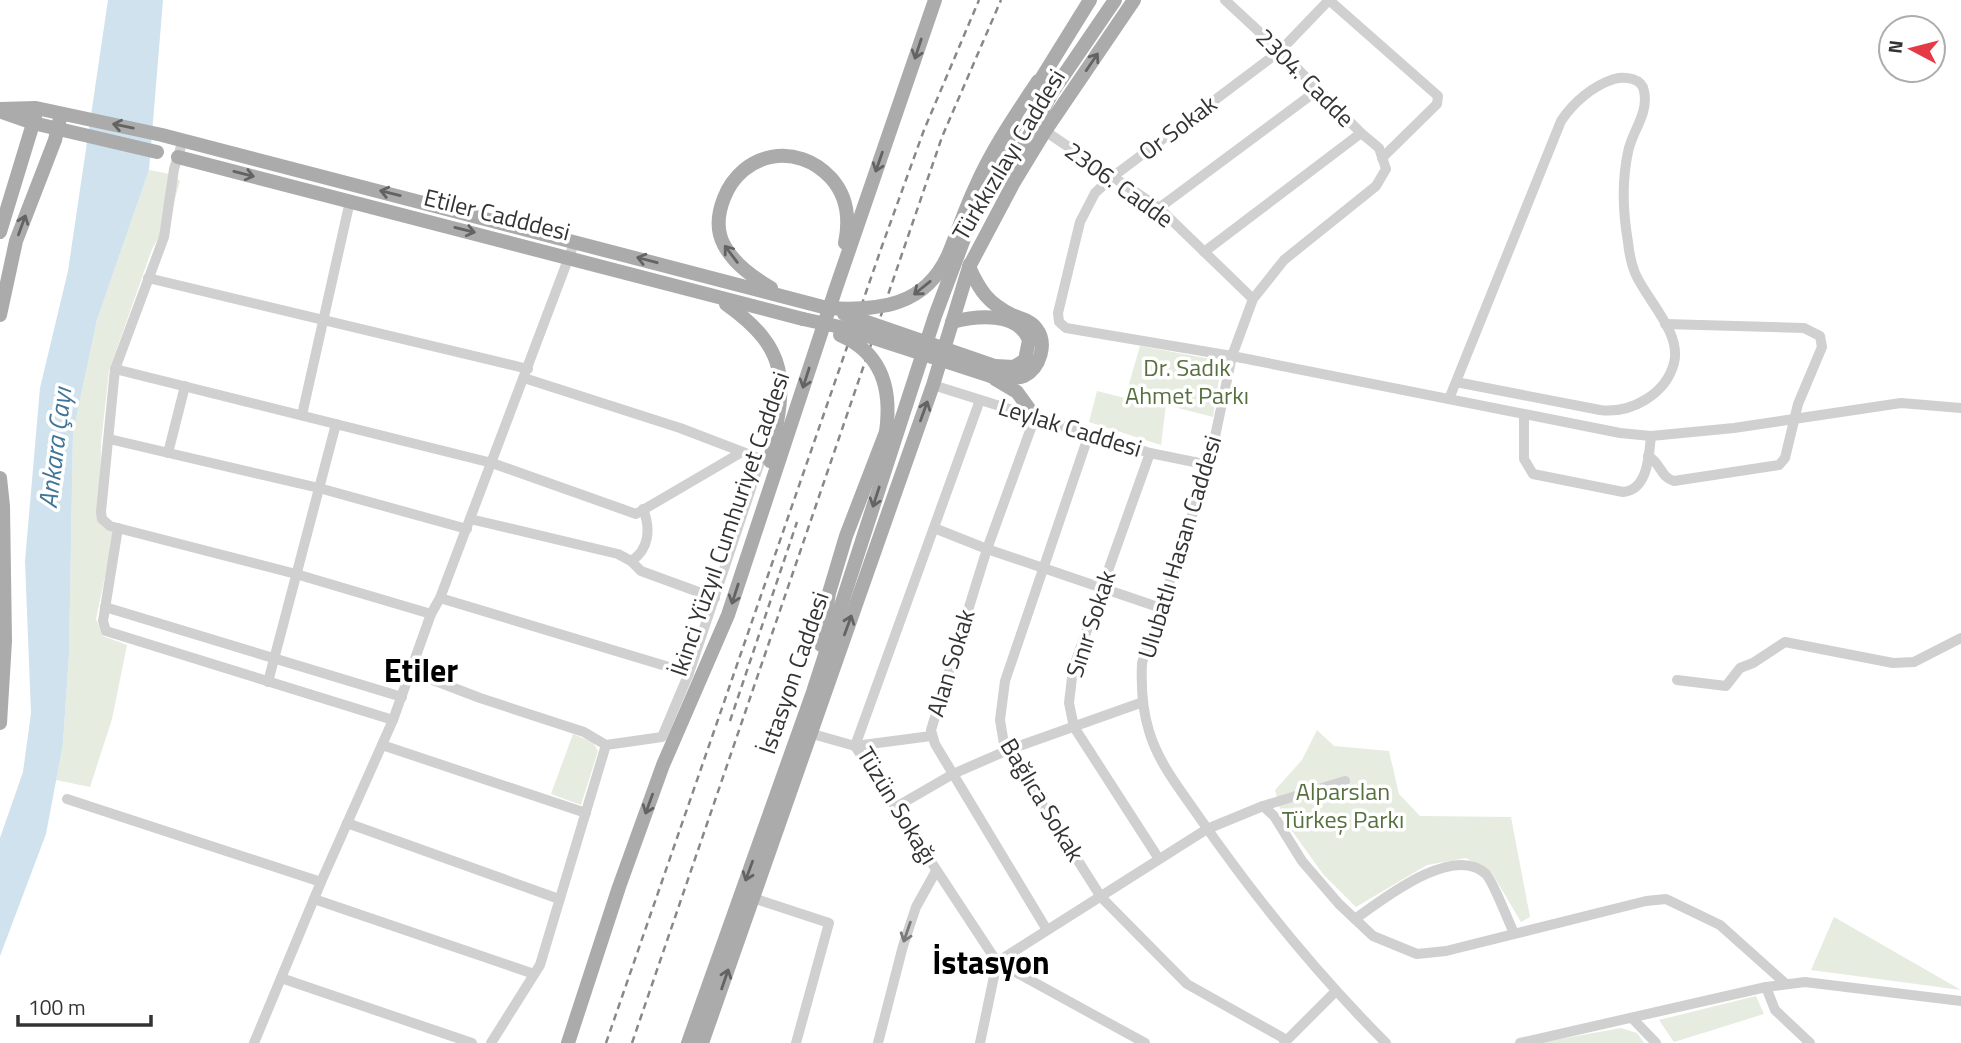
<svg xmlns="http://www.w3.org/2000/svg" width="1961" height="1043" viewBox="0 0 1961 1043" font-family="'Titillium Web',sans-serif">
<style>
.green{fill:#e6ecdf}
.water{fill:#cfe2ee}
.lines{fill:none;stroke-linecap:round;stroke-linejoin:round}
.minor{stroke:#d0d0d0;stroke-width:10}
.major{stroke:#ababab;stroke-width:14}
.rail{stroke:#888;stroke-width:2.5;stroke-dasharray:7 5;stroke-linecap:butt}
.major-bridge{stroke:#ababab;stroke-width:14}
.oneway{stroke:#636363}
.oneway2{stroke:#7a7a7a}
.labels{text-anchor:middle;stroke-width:7;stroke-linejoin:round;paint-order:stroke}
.street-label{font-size:24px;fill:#333;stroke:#fff}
.park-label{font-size:24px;fill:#56703f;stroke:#fff}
.water-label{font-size:26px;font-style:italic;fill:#3f7597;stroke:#fff}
.district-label{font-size:32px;font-weight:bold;fill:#000;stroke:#fff}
</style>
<rect width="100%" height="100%" fill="#fff"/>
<g class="green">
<path d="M149,170L170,174L180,181L169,220L152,249L109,371L101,444L100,516L114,534L96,619L103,636L127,645L112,719L90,787L56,780L63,744L69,654L73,433L97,320Z"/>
<path d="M1140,346L1211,359L1221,367L1213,417L1166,405L1161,445L1089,422L1097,391L1125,398Z"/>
<path d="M1317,730L1334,746L1389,751L1399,794L1420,816L1511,817L1530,917L1521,922L1492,873L1466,858L1427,865L1356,907L1323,874L1282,817L1275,790L1302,760Z"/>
<path d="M573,734L593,742L598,751L581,805L551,794Z"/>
<path d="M1834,917L1961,990L1811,970Z"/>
<path d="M1756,996L1764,1014L1674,1042L1659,1020Z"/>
<path d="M1621,1028L1637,1033L1644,1043H1538Z"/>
</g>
<path class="water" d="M108,0H163L149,170L97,320L73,433L69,654L63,744L46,834L0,956V838L23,772L31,713L25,561L40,388L68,271Z"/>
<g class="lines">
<g class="minor">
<path d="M1225,0L1280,51L1361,133L1379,148L1386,169L1376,186L1284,260L1253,299L1232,356L1209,465L1142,663C1141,686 1142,709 1149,731C1158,762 1179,788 1197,814C1253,895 1316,973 1386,1043"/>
<path d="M1329,0L1280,51L1111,178L1095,193L1080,222L1058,313L1059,322L1066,328L1232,356L1620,433L1651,436L1734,428L1901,403L1961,408"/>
<path d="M1329,0L1438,96L1437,104L1382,158"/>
<path d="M1045,131L1159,208L1253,299"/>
<path d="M183,140L174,169L164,237L115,369L101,512L102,519L110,526L296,574L431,614"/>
<path d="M1159,208L1319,89"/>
<path d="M1204,252L1361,133"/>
<path d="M148,278L528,369"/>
<path d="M115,369L492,463L636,514L742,452"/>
<path d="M933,385L1150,453L1209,465"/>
<path d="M1449,399L1561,121C1573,103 1592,86 1614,79C1625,76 1642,78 1644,91C1649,114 1632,131 1628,152C1622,180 1623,213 1628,242C1629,252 1631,263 1635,273C1646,299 1682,333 1674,363C1666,394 1631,414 1600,410L1456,382"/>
<path d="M980,400L855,746L997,962L1145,1043"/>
<path d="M302,415L350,201"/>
<path d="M1524,415V459L1533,474L1623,492C1648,490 1649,455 1651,436"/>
<path d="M1035,417L987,549L931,730L935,744L1047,930"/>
<path d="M1089,434L1005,681L1000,720L1004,744L1101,897L1187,984L1285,1039"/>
<path d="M109,439L319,488L467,529"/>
<path d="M168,453L185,386"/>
<path d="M1150,453L1073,669L1069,703L1074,727L1159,859"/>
<path d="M1648,456C1661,463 1660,477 1674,481L1779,465L1785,458L1798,404L1822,347L1820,336L1804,328L1665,324"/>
<path d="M470,519L618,554L631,561L641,571L715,598"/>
<path d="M118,528L103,621L106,631L393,720"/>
<path d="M934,528L987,549L1161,608"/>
<path d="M631,561C649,550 651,529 643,509"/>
<path d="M440,598L689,673"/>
<path d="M105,607L402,697"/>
<path d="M412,672L480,698L584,732L606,745"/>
<path d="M1677,680L1726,686L1740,668L1753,663L1785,642L1893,663L1914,662L1961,638"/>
<path d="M268,682L336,424"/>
<path d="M809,733L855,746L931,736"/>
<path d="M382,745L586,813"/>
<path d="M67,799L321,882"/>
<path d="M1263,806L1274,816L1302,861L1339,904L1373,936L1417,954L1446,951L1646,901L1666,899L1720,925L1786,984"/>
<path d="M896,807L953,774L1008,750L1143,702"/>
<path d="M347,823L559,899"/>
<path d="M753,898L829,923L796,1043"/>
<path d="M314,899L534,974"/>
<path d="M1355,919C1382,900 1453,843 1486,874C1494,883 1508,921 1514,933"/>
<path d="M281,978L472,1043"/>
<path d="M1766,987L1775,1010L1810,1043"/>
<path d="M1632,1018L1656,1043"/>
<path d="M254,1043L321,882L393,720L431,614L440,598L575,241"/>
<path d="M491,1043L540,965L606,745L662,737L689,673L761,459L680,428L524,378"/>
<path d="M878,1043L903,946L916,907L936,871"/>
<path d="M980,1043L997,962L1207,829L1263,806L1345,781"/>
<path d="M1284,1043L1335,992"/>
<path d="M1520,1043L1766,987L1805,982L1961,1001"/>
</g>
<g class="major">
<path d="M1033,92L1090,0"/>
<path d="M0,109L36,108L162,135L827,308"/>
<path d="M2,112L33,123L157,152"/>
<path d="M178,157L803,319"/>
<path d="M1007,177L1053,91L1115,0"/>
<path d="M0,232L35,117"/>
<path d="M970,264L969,267C980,291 988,303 1012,315C1020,318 1031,321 1036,328C1048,343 1040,368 1024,376C1014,380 1001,377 991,376"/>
<path d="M771,288C753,277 734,264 724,245C716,230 718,213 724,198C742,152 797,141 831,178C848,197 850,219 845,243"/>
<path d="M726,304C795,353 784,386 770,461"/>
<path d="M0,315L16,241L55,140L61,114"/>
<path d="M952,322C976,316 1018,311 1029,340L1025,360L1014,367L995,366"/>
<path d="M995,379L1017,392L1035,417"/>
<path d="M0,478L3,506L5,641L0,723"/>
<path d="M821,645L829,593L846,536L886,432"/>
<path d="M568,1043L619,887L663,765L728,615L836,288L935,0"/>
<path d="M688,1043L813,692L935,316L982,191L1017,122"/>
<path d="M702,1043L933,385L969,267L1014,182L1045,131L1134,0"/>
</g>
<g class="rail">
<path d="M730,721L797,522"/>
<path d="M606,1043L882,246L924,130L979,0"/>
<path d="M632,1043L942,137L1001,0"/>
</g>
<g class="major-bridge">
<path d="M827,308C878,311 926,307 949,253C958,231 965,209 975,188C992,149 1015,116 1038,81"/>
<path d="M844,314L995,366"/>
<path d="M803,319L840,327L991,376"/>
<path d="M840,335C882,353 892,389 886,432"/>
</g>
</g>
<defs><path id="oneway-shaft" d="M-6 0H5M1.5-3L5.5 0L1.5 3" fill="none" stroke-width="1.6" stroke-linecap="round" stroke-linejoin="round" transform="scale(1.75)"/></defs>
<g class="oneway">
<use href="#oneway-shaft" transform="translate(918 49) rotate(108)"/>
<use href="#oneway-shaft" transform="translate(1092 62) rotate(-56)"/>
<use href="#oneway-shaft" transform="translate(123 126) rotate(-168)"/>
<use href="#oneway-shaft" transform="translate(879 162) rotate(109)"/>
<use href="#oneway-shaft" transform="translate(244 174) rotate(14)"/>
<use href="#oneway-shaft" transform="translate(390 193) rotate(-166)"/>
<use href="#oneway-shaft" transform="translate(22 225) rotate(-70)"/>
<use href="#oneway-shaft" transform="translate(465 230) rotate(14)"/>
<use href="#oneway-shaft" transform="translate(731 254) rotate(-127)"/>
<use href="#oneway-shaft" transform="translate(647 260) rotate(-165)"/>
<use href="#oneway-shaft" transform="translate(922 288) rotate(141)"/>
<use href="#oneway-shaft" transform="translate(806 378) rotate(108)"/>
<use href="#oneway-shaft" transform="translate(924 411) rotate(-70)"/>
<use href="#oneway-shaft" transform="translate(876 497) rotate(108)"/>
<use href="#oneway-shaft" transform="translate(735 594) rotate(108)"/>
<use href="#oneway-shaft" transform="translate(848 625) rotate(-70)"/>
<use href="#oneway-shaft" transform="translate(649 804) rotate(110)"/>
<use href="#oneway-shaft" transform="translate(749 871) rotate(110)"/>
<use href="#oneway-shaft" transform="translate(725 979) rotate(-71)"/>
</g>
<use class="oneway2" href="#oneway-shaft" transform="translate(907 932) rotate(109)"/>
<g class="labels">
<g class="street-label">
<text transform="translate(1305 78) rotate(45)" y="8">2304. Cadde</text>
<text transform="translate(1178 128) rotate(-37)" y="8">Or Sokak</text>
<text transform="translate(1009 155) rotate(-59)" y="8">Türkkızılayı Caddesi</text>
<text transform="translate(1119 185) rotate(36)" y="8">2306. Cadde</text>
<text transform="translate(497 215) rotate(14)" y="8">Etiler Cadddesi</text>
<text transform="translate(1070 428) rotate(17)" y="8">Leylak Caddesi</text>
<text transform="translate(730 524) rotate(-71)" y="8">İkinci Yüzyıl Cumhuriyet Caddesi</text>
<text transform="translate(1180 547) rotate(-73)" y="8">Ulubatlı Hasan Caddesi</text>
<text transform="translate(1091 624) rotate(-72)" y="8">Sınır Sokak</text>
<text transform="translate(951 663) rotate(-73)" y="8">Alan Sokak</text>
<text transform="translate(794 673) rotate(-71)" y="8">İstasyon Caddesi</text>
<text transform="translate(1042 800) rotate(59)" y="8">Bağlıca Sokak</text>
<text transform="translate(897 806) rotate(59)" y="8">Tüzün Sokağı</text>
</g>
<g class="park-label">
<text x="1187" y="376">Dr. Sadık<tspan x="1187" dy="28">Ahmet Parkı</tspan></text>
<text x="1343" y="800">Alparslan<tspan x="1343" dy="28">Türkeş Parkı</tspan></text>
</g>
<g class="water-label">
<text transform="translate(55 448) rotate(-83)" y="9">Ankara Çayı</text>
</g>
<g class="district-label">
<text x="421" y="682">Etiler</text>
<text x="991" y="974">İstasyon</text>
</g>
</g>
<g transform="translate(1912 49) rotate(277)"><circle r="33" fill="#ffffff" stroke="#adadad" stroke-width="2"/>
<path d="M0-5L12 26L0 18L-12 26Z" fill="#e63946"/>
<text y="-10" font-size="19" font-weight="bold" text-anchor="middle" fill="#333333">N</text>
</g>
<path d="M18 1015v10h133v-10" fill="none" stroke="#333333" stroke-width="3.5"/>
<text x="28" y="1015" font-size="21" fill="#333333" stroke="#ffffff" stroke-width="5" paint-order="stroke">100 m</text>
</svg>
